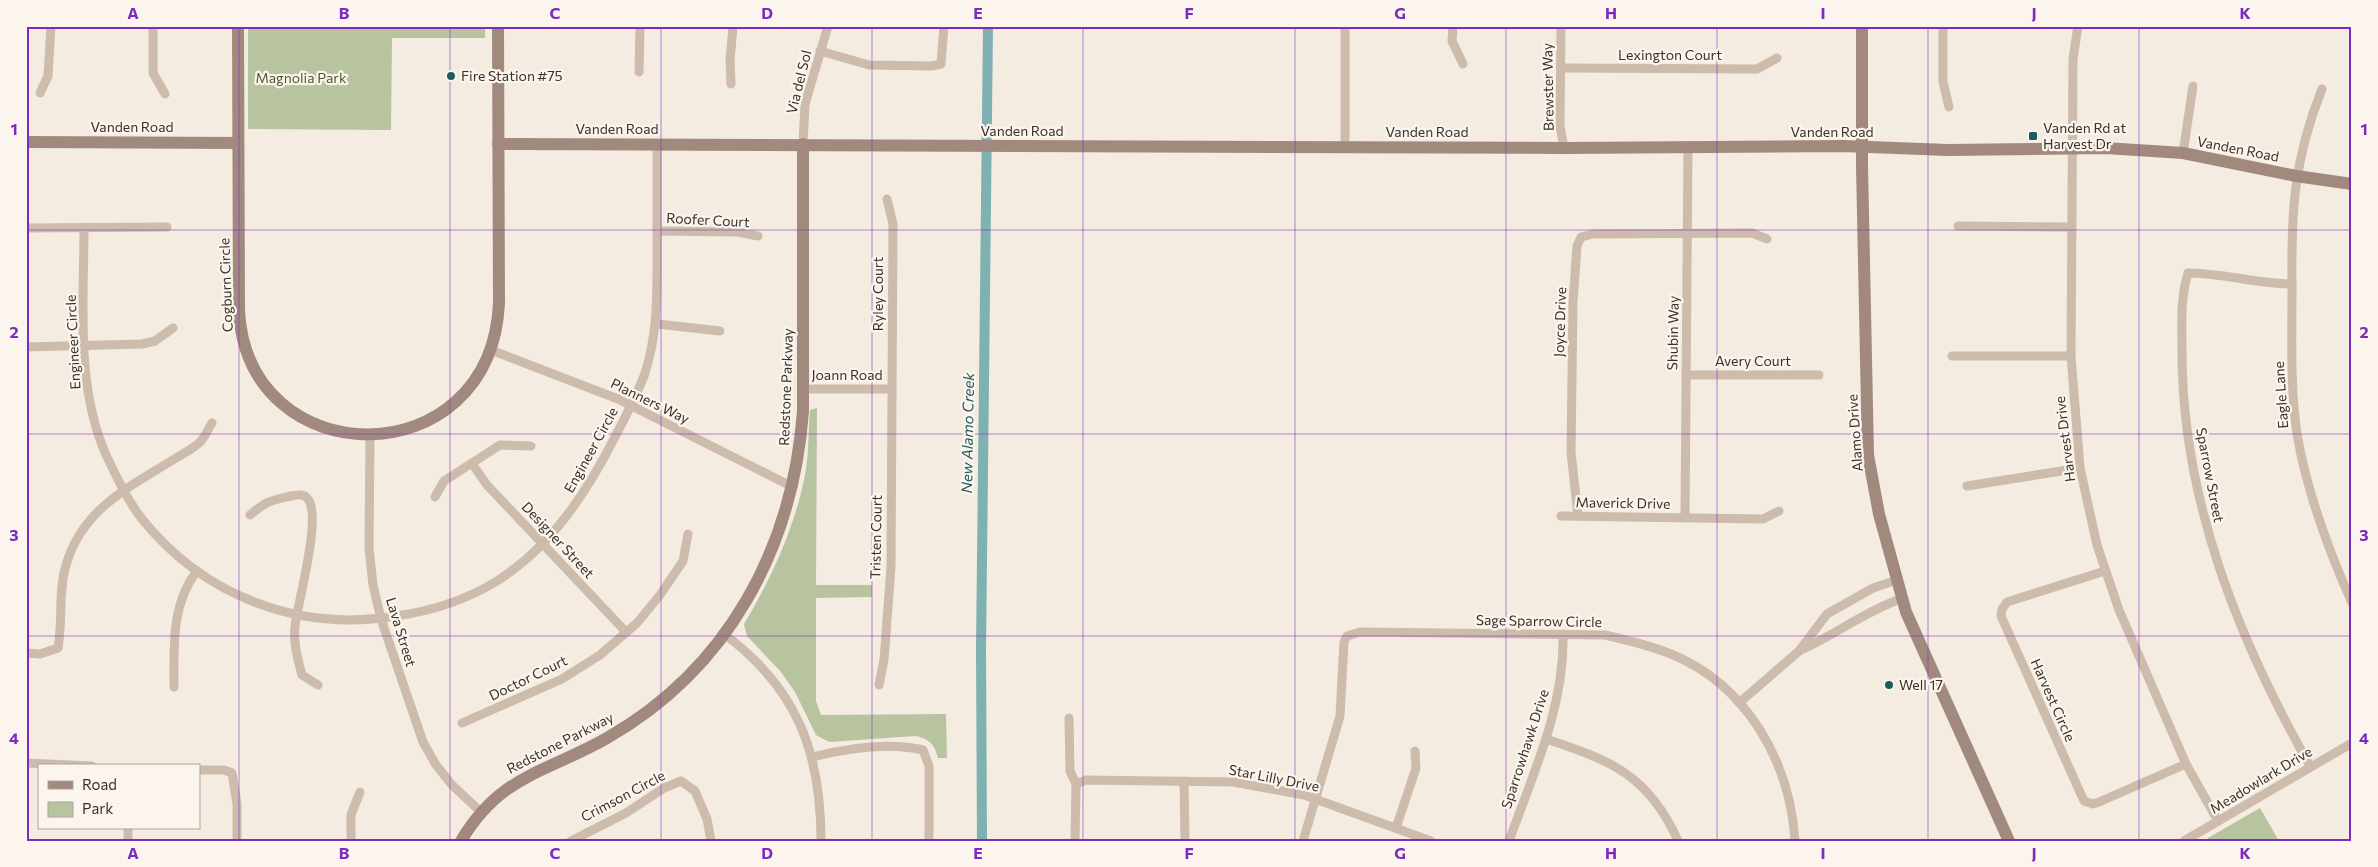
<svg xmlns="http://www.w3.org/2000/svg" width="2378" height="867" viewBox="0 0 2378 867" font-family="Commissioner,sans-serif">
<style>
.green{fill:#b8c4a0}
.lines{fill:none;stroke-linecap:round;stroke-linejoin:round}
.canal{stroke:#7fb0b2;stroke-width:10}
.street{stroke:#cdbbac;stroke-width:9}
.secondary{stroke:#a18a7d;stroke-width:12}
.grid{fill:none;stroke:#7b2cbf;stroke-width:1;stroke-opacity:0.55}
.poi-dot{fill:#1f5a5e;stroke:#fbf5ee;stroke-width:2}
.labels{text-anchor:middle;stroke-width:4.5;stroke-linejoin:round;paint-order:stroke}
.street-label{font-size:14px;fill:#3b302b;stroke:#fbf5ee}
.poi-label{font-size:14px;fill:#3b302b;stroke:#fbf5ee;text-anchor:start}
.park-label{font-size:14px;fill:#4a5a2e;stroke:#fbf5ee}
.water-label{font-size:15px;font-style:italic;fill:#1f5a5e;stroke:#fbf5ee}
.neatline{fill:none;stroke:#7b2cbf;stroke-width:2}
.grid-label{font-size:16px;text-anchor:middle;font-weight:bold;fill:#7b2cbf}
</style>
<rect width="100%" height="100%" fill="#f4ebe1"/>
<g class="green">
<path d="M248,26H485V38H392L391,130L248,129Z"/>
<path d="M817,408L816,585H872V597L816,598V701L821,715L946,714L947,758H938C935,745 929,738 915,736L829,742L816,735L795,692L781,672L747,636L744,624C771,579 795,527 805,475C809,454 808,431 810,410Z"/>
<path d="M2260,808L2279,841H2207L2208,838Z"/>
</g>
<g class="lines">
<path class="canal" d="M982,841L981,649L988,26"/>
<g class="street">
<path d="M153,26V73L165,94"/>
<path d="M1453,26L1452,41L1463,64"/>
<path d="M1561,26L1560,126L1564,148"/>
<path d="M1943,26V82L1949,107"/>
<path d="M2078,26L2073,59L2071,356L2080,468L2097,545L2119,610L2186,764L2218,821"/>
<path d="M820,51L869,65L932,66L941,64L944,26"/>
<path d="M1561,68L1757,69L1777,58"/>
<path d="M639,72L640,26"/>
<path d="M731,84L730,61L733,26"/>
<path d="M2322,89C2293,161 2291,214 2292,290C2292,338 2290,386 2297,434C2307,493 2328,549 2352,603"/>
<path d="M40,93L48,76L51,26"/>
<path d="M803,144L805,104L828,26"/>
<path d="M1345,147V26"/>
<path d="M2183,153L2193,86"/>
<path d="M1958,226L2071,227"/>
<path d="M26,228L167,227"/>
<path d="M84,228C84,303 75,387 107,457C117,478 128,501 142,519C205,597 299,632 396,616C432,611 466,600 497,581C552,546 587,492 616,435C626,416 636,396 644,376C658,335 657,295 657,252C657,216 657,180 657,145"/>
<path d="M657,231L738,232L758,236"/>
<path d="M2292,284C2257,284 2223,273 2188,273C2180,299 2182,325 2182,352C2182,499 2238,639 2310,766"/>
<path d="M657,324L720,331"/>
<path d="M26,347L142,344L155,341L173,328"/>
<path d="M491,350L618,399L793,487"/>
<path d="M1952,356H2071"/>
<path d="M1686,375H1819"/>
<path d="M803,389H891"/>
<path d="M370,435L369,548L373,585L381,619L423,742L436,765L452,785L481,812"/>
<path d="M473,465L487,485L626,632"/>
<path d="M1967,486L2080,468"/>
<path d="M435,497L444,481L500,445L531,446"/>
<path d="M250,515C267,501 269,501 291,496C297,495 304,493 308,499C322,517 298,601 295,626C293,643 298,660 302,675L318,685"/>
<path d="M1561,516L1763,519L1779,511"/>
<path d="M1578,516L1571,452L1573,302L1577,246L1581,237L1593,234L1752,233L1767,239"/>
<path d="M1685,518L1688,147"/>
<path d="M2105,571L2007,602L2002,609L2001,616L2084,801L2093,804L2099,802L2186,764"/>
<path d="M724,634C797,688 821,752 821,841"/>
<path d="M1801,650C1836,634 1866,611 1903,598"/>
<path d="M26,653L40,654L58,648C63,620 58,592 66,565C82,510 126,489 171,461C180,455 192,450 200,442C205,437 208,429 212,423"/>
<path d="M879,685L884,660L891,567L893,224L887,199"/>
<path d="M174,687C174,647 171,604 197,571"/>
<path d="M1739,703L1799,651L1827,614L1873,588L1897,580"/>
<path d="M1069,718L1070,771L1076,784L1075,841"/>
<path d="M462,723L562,679L600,655L637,623L660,595L683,561L688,534"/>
<path d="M1546,739C1610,760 1649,775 1678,841"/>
<path d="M813,757C848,748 887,742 923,750L929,766V841"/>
<path d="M26,763L92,766"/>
<path d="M199,770H224L232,773L237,804V841"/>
<path d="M1184,781L1185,841"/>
<path d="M1076,784L1086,780L1233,782L1304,795L1431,841"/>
<path d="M1396,828L1416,768L1415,751"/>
<path d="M128,841V828"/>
<path d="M351,841V815L360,792"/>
<path d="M571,841L626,813L664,788L681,781L695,791L707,819L711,841"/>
<path d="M1303,841L1340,716L1344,642L1347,636L1360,632L1605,635C1627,640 1649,645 1671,654C1747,685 1790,762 1795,841"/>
<path d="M1509,841C1533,774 1565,706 1563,634"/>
<path d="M2184,841L2352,743"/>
</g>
<g class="secondary">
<path d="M238,26L239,310C247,476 491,478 499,303L498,26"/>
<path d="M1862,26V166L1868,455L1879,514L1906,612L2009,841"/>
<path d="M26,142L238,143"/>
<path d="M498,144L1564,148L1843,146L1948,150L2105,148L2183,153L2296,176L2352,184"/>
<path d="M461,841C501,774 546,773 607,738C728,669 793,548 803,411V144"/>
</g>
</g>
<path class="grid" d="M239,26V841M450,26V841M661,26V841M872,26V841M1083,26V841M1295,26V841M1506,26V841M1717,26V841M1928,26V841M2139,26V841M26,230H2352M26,434H2352M26,636H2352"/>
<g class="poi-dot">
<circle cx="451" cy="76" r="5"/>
<rect x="2028" y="131" width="10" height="10" rx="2.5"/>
<circle cx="1889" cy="685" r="5"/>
</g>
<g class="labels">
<g class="street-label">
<text x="1670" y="60">Lexington Court</text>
<text transform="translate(799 82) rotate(-76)" y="5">Via del Sol</text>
<text transform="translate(1548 87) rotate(-91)" y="5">Brewster Way</text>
<text x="132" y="132">Vanden Road</text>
<text x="617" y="134">Vanden Road</text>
<text x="1022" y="136">Vanden Road</text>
<text x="1427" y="137">Vanden Road</text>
<text x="1832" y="137">Vanden Road</text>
<text transform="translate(2238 149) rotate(11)" y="5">Vanden Road</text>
<text transform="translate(708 220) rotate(3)" y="5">Roofer Court</text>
<text transform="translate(226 285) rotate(-92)" y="5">Cogburn Circle</text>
<text transform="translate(878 294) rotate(-90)" y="5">Ryley Court</text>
<text transform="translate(1560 322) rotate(-88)" y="5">Joyce Drive</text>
<text transform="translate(1673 333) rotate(-89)" y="5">Shubin Way</text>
<text transform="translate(73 342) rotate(-93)" y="5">Engineer Circle</text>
<text x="1753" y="366">Avery Court</text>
<text x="847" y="380">Joann Road</text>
<text transform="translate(786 387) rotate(-88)" y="5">Redstone Parkway</text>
<text transform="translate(2281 395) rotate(-94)" y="5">Eagle Lane</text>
<text transform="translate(650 401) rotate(26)" y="5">Planners Way</text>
<text transform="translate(1855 433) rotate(-94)" y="5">Alamo Drive</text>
<text transform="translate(2065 439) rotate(-97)" y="5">Harvest Drive</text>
<text transform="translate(591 450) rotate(-61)" y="5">Engineer Circle</text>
<text transform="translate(2210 475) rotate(79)" y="5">Sparrow Street</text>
<text transform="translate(1623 503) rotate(1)" y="5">Maverick Drive</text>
<text transform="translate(876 537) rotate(-89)" y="5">Tristen Court</text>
<text transform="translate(558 540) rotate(47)" y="5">Designer Street</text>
<text transform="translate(1539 621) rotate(1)" y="5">Sage Sparrow Circle</text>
<text transform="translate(401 632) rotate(73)" y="5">Lava Street</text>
<text transform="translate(528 678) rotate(-26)" y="5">Doctor Court</text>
<text transform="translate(2053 700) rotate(66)" y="5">Harvest Circle</text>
<text transform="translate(560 743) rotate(-27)" y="5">Redstone Parkway</text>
<text transform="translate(1525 749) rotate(-72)" y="5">Sparrowhawk Drive</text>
<text transform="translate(1274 778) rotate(11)" y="5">Star Lilly Drive</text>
<text transform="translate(2261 780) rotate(-31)" y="5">Meadowlark Drive</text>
<text transform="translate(623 796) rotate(-28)" y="5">Crimson Circle</text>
</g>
<g class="poi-label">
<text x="461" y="81">Fire Station #75</text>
<text x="2043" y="133">Vanden Rd at<tspan x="2043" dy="16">Harvest Dr</tspan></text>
<text x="1899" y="690">Well 17</text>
</g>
<g class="park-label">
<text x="301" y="83">Magnolia Park</text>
</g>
<g class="water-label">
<text transform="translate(968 433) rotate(-89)" y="5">New Alamo Creek</text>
</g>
</g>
<rect width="2378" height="867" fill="none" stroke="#fbf5ee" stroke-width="55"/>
<rect x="38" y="764" width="162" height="65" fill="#fbf5ee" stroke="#aea6a0"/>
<rect x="48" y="781" width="25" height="8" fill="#a18a7d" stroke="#aea6a0"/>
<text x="82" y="790" font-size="15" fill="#3b302b">Road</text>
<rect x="48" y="802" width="25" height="15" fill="#b8c4a0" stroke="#aea6a0"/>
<text x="82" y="814" font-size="15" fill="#3b302b">Park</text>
<rect x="28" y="28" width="2322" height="812" class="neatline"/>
<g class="grid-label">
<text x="133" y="19">A</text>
<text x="344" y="19">B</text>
<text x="555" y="19">C</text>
<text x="767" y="19">D</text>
<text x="978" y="19">E</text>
<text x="1189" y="19">F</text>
<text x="1400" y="19">G</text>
<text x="1611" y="19">H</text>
<text x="1823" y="19">I</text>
<text x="2034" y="19">J</text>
<text x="2245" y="19">K</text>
<text x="14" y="135">1</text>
<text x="2364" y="135">1</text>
<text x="14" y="338">2</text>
<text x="2364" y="338">2</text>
<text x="14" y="541">3</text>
<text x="2364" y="541">3</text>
<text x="14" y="744">4</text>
<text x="2364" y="744">4</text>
<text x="133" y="859">A</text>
<text x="344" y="859">B</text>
<text x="555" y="859">C</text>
<text x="767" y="859">D</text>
<text x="978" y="859">E</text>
<text x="1189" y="859">F</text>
<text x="1400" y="859">G</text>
<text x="1611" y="859">H</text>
<text x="1823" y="859">I</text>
<text x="2034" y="859">J</text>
<text x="2245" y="859">K</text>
</g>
</svg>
